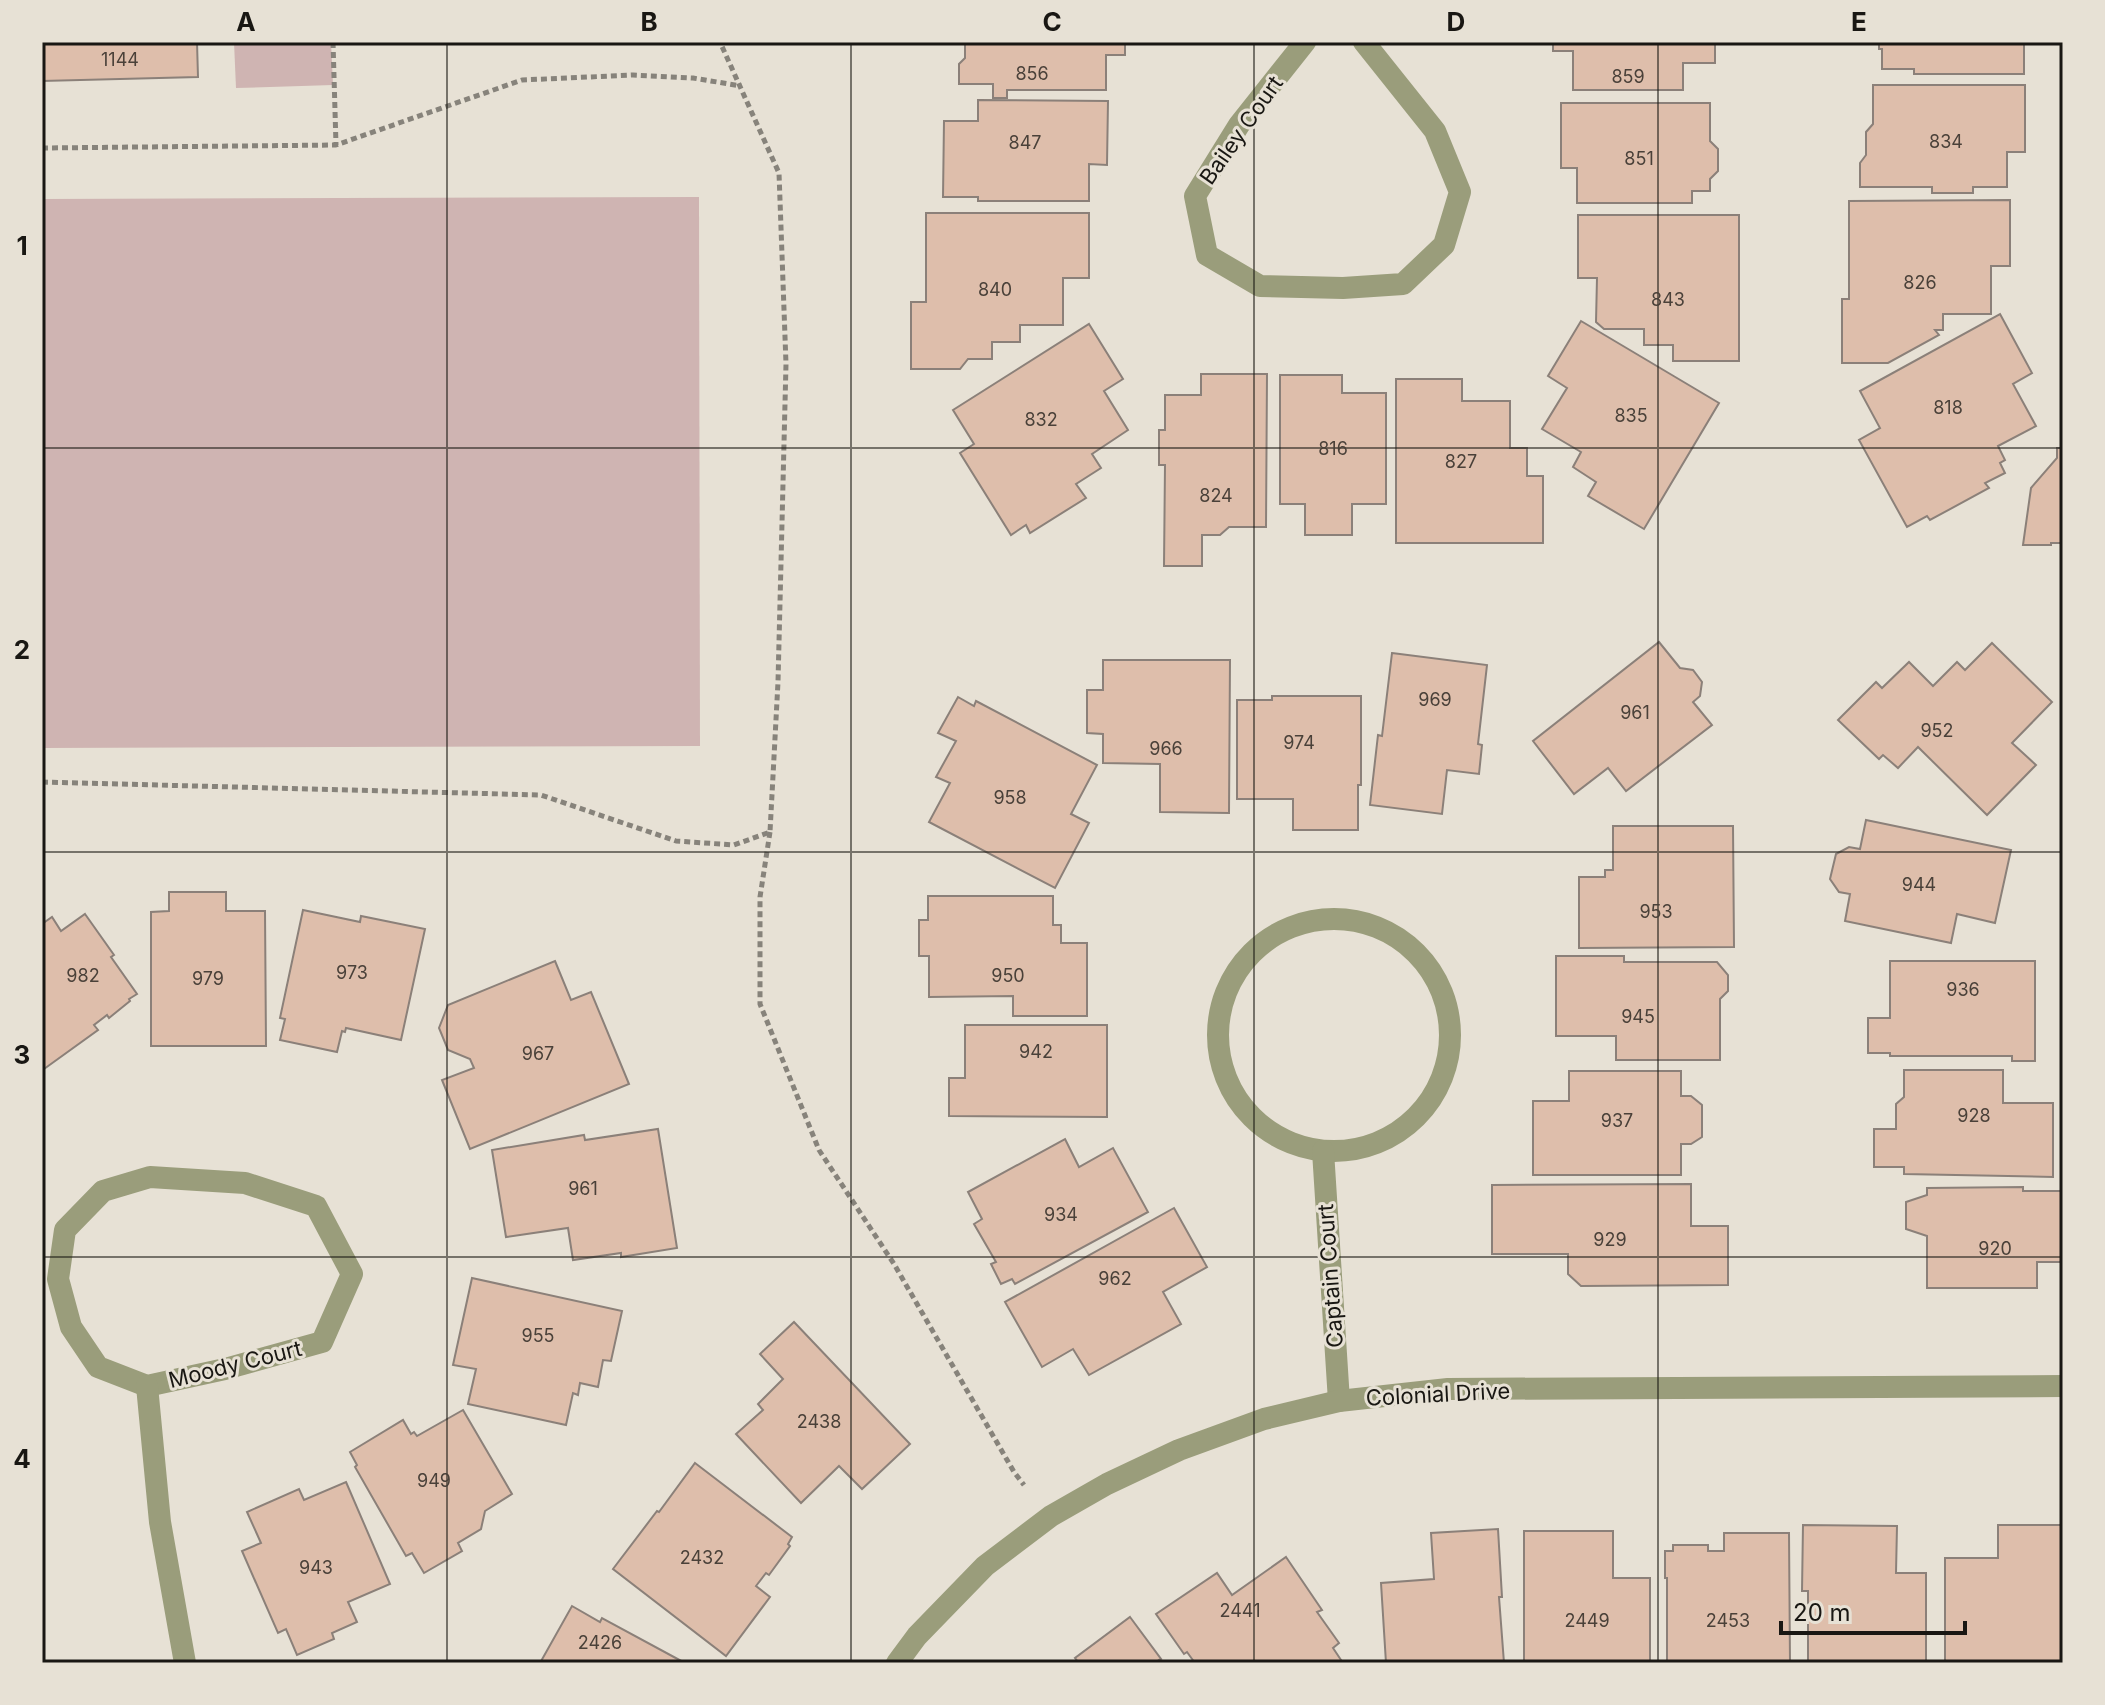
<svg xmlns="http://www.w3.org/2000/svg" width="2105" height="1705" viewBox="0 0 2105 1705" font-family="Inter,sans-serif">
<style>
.green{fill:#cfb4b2}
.building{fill:#debeab;stroke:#8b8079;stroke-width:2}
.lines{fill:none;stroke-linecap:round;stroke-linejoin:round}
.path{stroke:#87837b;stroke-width:5;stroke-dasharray:6 4;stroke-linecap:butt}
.minor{stroke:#9a9d7b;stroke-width:22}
.grid{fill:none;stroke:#191713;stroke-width:2;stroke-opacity:0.55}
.labels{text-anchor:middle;stroke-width:6;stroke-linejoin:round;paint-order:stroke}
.number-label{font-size:18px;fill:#4a4139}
.street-label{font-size:22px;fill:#191713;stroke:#e7e1d5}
.neatline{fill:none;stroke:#191713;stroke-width:3}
.grid-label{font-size:26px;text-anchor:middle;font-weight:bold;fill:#191713}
</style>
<rect width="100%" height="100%" fill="#e7e1d5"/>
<g class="green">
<path d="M234,42H331L333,85L236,88Z"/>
<path d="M699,197L700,746L42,748V199Z"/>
</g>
<g class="building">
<path d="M42,42H197L198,77L42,81Z"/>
<path d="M965,42H1125V55H1106V90H1007V98H993V84H959V64L965,58Z"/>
<path d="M1553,42H1715V63H1683V90H1573V51H1553Z"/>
<path d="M1879,42H2024V74H1914V69H1882V49H1879Z"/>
<path d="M1873,85H2025V152H2007V187H1973V193H1932V187H1860V163L1866,155V132L1873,124Z"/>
<path d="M978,100L1108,101L1107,165L1089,164V201H978V197H943L944,121H978Z"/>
<path d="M1561,103H1710V141L1718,149V171L1710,179V191H1692V203H1577V168H1561Z"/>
<path d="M2010,200V266H1991V314H1943V330H1935L1939,335L1888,363H1842V299H1849V201Z"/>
<path d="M926,213H1089V278H1063V325H1020V342H992V359H968L960,369H911V302H926Z"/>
<path d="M1578,215H1739V361H1673V345H1644V329H1604L1596,322L1597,278H1578Z"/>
<path d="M2000,314L2032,373L2013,384L2036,426L1998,446L2005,460L2000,463L2005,473L1985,483L1989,488L1930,520L1927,516L1907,527L1859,440L1880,428L1860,391Z"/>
<path d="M1581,321L1719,403L1644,529L1588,496L1596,482L1573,467L1581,452L1542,429L1567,388L1548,376Z"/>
<path d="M1089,324L1123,379L1104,391L1128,430L1092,454L1101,468L1076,484L1086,498L1030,533L1026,525L1011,535L960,453L974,444L953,410Z"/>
<path d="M1201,374H1267L1266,527H1229L1220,535H1202V566H1164L1165,465H1159V430H1165V395H1201Z"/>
<path d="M1280,375H1342V393H1386V504H1352V535H1305V504H1280Z"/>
<path d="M1396,379H1462V401H1510V448H1527V476H1543V543H1396Z"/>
<path d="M2057,448H2063V543H2051V545H2023L2031,488L2057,458Z"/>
<path d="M1659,642L1680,668L1693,670L1702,682L1700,696L1693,702L1712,725L1626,791L1608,768L1574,794L1533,741Z"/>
<path d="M1992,643L2052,702L2012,743L2036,765L1987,815L1918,747L1898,768L1883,755L1879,759L1838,720L1876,682L1882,688L1909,662L1933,686L1957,662L1965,670Z"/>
<path d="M1392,653L1487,665L1478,744L1482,745L1479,774L1447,770L1442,814L1370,805L1378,735L1382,736Z"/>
<path d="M1103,660H1230L1229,813L1160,812V764L1103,763V734L1087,733V690H1103Z"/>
<path d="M1272,696H1361V785H1358V830H1293V799H1237V700H1272Z"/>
<path d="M958,697L974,706L976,701L1097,765L1071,814L1089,823L1055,888L929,822L950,783L936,777L956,741L938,733Z"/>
<path d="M1866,820L2011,850L1995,923L1957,914L1951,943L1845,921L1850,894L1839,892L1830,879L1836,854L1849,847L1860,849Z"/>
<path d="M1613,826H1733L1734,947L1579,948V877H1605V870H1613Z"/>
<path d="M169,892H226V911H265L266,1046H151V912L169,911Z"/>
<path d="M928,896H1053V925H1061V943H1087V1016H1013V996L929,997V956H919V920H928Z"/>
<path d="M303,910L360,922L361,916L425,929L401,1040L346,1028L345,1032L342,1031L337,1052L280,1040L285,1019L280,1018Z"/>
<path d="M85,914L114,955L111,957L137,994L129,999L130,1001L109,1018L107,1015L94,1025L98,1030L44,1069L42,1067V924L52,917L61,931Z"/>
<path d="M1556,956H1624V962H1717L1728,975V991L1720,999V1060H1616V1036H1556Z"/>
<path d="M555,961L571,1000L591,992L629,1084L470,1149L442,1080L474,1068L470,1059L448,1050L439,1028L448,1005Z"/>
<path d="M1890,961H2035V1061H2012V1056H1890V1053H1868V1018H1890Z"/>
<path d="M965,1025H1107V1117L949,1116V1078H965Z"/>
<path d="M1904,1070H2003V1103H2053V1177L1904,1174V1167H1874V1129H1896V1104L1904,1097Z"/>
<path d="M1569,1071H1681V1096H1691L1702,1105V1137L1691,1144H1681V1175H1533V1101H1569Z"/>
<path d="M658,1129L677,1248L621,1257V1253L573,1260L568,1228L506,1237L492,1150L584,1135L585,1140Z"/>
<path d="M1065,1139L1079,1167L1113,1148L1148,1212L1015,1284L1012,1279L1001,1284L991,1264L996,1262L974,1224L982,1219L968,1192Z"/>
<path d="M1691,1184V1226H1728V1285L1581,1286L1568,1274V1254H1492V1185Z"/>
<path d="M2023,1187V1191H2063V1262H2037V1288H1927V1236L1906,1229V1202L1927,1195V1188Z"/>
<path d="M1174,1208L1207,1267L1163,1292L1181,1324L1089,1375L1073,1349L1042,1367L1005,1302Z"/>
<path d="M472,1278L622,1311L611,1361L603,1360L598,1387L580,1383L578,1395L573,1393L566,1425L468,1404L476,1369L453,1365Z"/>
<path d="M794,1322L910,1444L862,1489L839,1466L801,1503L736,1434L763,1410L758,1404L783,1379L760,1354Z"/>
<path d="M463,1410L512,1494L485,1511L481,1529L458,1543L462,1551L424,1573L412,1553L406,1556L355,1467L357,1465L350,1452L403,1420L411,1434L414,1432L417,1436Z"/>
<path d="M695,1463L792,1537L788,1544L790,1546L769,1575L766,1573L756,1586L770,1597L726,1656L613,1569L657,1511L659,1512Z"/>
<path d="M346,1482L390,1584L348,1602L357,1622L332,1633L334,1639L297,1655L286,1629L278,1633L242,1551L261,1543L247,1512L299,1489L304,1500Z"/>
<path d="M1803,1525L1897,1526L1896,1573H1926V1663H1808V1591H1802Z"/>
<path d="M1998,1525H2063V1663H1945V1558H1998Z"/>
<path d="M1498,1529L1502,1597H1499L1504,1663H1386L1381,1583L1434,1579L1431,1533Z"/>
<path d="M1524,1531H1613V1578H1650V1663H1524Z"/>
<path d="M1724,1533H1789L1790,1663H1667V1578H1665V1551H1673V1545H1708V1551H1724Z"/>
<path d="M1286,1557L1322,1610L1317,1612L1339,1643L1333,1648L1343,1663H1195L1187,1652L1184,1654L1156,1614L1217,1573L1232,1595Z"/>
<path d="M572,1606L600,1622L602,1618L685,1663H540Z"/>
<path d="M1130,1617L1161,1659L1159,1660L1161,1663H1079L1075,1658Z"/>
</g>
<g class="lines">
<g class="path">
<path d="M333,42L336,145"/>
<path d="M42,148L336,145L522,80L633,75L693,78L741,86"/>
<path d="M42,782L541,795L676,841L734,845L770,832L778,682L786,364L779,173L720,42"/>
<path d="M770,832L760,897V1004L819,1150L894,1264L1014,1472L1024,1485"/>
</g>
<g class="minor">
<path d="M1305,42L1239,125L1195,196L1207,255L1260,286L1343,288L1403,284L1444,245L1460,192L1435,131L1364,42"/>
<circle cx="1334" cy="1035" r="116"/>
<path d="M1323,1151L1339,1401"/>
<path d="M150,1177L245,1183L316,1206L352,1274L322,1342L225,1369L147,1386L98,1367L71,1327L58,1279L65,1230L103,1191Z"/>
<path d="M147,1386L160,1522L185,1663"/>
<path d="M897,1663L917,1636L985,1566L1051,1516L1107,1484L1179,1450L1264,1419L1339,1401L1448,1389L2063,1386"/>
</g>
</g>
<path class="grid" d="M447,42V1663M851,42V1663M1254,42V1663M1658,42V1663M42,448H2063M42,852H2063M42,1257H2063"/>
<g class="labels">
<g class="number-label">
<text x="120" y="66">1144</text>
<text x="1032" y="80">856</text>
<text x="1628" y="83">859</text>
<text x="1946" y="148">834</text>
<text x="1025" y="149">847</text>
<text x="1639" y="165">851</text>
<text x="1920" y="289">826</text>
<text x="995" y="296">840</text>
<text x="1668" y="306">843</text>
<text x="1948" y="414">818</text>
<text x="1631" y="422">835</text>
<text x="1041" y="426">832</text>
<text x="1333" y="455">816</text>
<text x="1461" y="468">827</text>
<text x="1216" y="502">824</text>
<text x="1435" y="706">969</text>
<text x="1635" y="719">961</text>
<text x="1937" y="737">952</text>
<text x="1299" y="749">974</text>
<text x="1166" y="755">966</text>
<text x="1010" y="804">958</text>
<text x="1919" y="891">944</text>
<text x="1656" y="918">953</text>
<text x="352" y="979">973</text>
<text x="83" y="982">982</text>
<text x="1008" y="982">950</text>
<text x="208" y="985">979</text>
<text x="1963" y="996">936</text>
<text x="1638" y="1023">945</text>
<text x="1036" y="1058">942</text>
<text x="538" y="1060">967</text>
<text x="1974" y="1122">928</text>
<text x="1617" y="1127">937</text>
<text x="583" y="1195">961</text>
<text x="1061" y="1221">934</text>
<text x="1610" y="1246">929</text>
<text x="1995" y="1255">920</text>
<text x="1115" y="1285">962</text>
<text x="538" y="1342">955</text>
<text x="819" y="1428">2438</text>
<text x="434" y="1487">949</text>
<text x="702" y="1564">2432</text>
<text x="316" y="1574">943</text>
<text x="1240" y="1617">2441</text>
<text x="1587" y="1627">2449</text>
<text x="1728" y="1627">2453</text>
<text x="600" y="1649">2426</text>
</g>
<g class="street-label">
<text transform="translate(1241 130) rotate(-55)" y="8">Bailey Court</text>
<text transform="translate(1330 1276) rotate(-94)" y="8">Captain Court</text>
<text transform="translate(235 1364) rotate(-14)" y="8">Moody Court</text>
<text transform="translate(1438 1394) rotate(-3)" y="8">Colonial Drive</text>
</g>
</g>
<rect width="2105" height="1705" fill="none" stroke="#e7e1d5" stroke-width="88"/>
<path d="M1781 1621v12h184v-12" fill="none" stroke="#191713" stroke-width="4"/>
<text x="1793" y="1621" font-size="24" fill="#191713" stroke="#e7e1d5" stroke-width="6" paint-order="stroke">20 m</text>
<rect x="44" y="44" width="2017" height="1617" class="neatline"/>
<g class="grid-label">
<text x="246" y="31">A</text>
<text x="649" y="31">B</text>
<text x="1052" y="31">C</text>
<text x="1456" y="31">D</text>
<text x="1859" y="31">E</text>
<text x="22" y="255">1</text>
<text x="22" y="659">2</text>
<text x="22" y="1064">3</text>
<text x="22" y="1468">4</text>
</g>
</svg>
